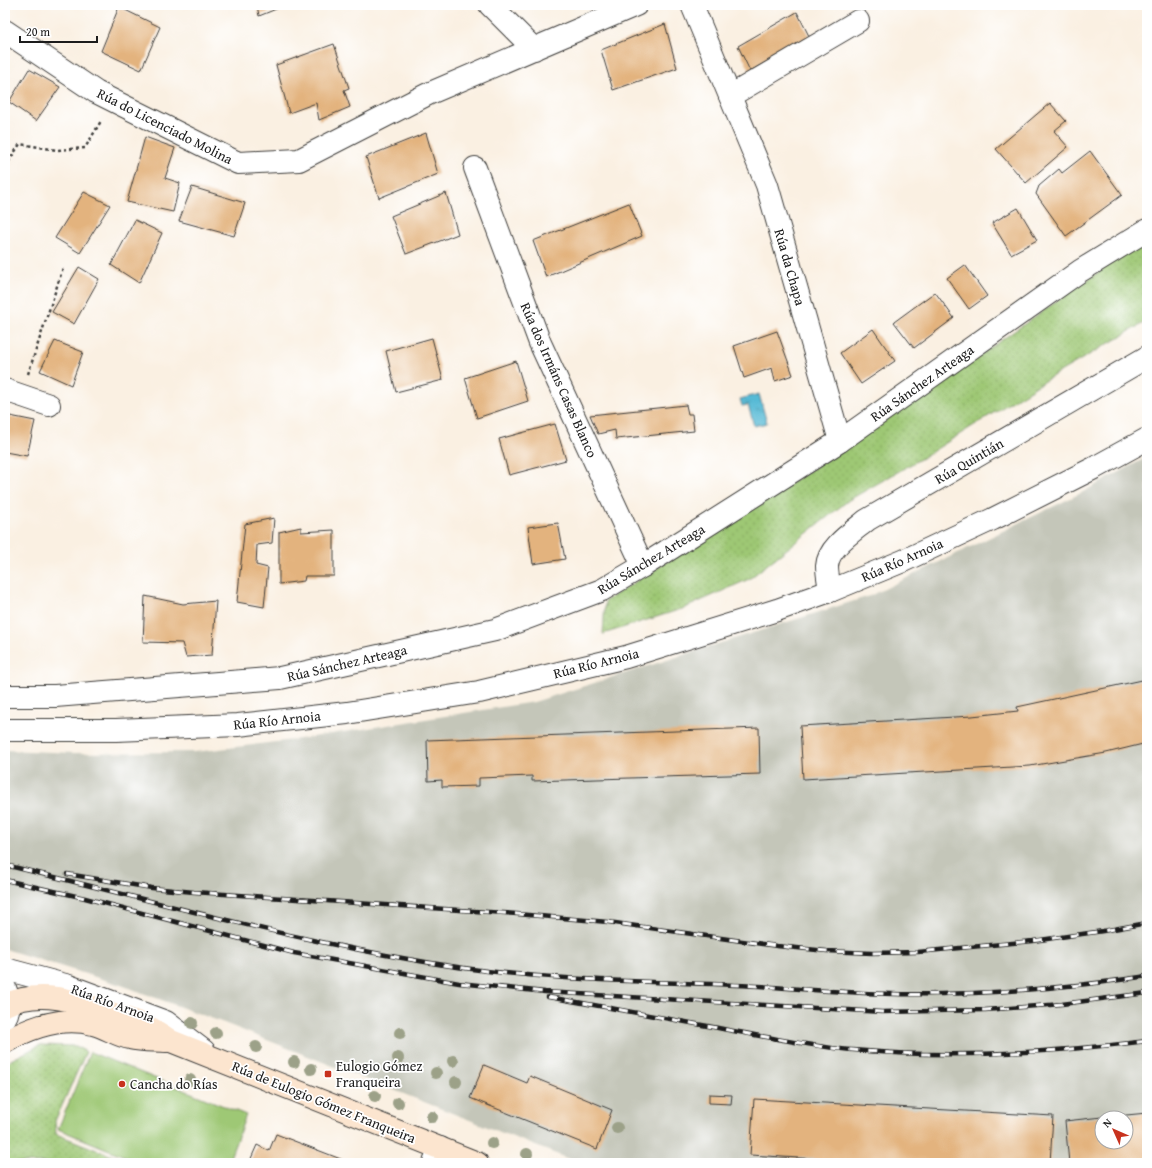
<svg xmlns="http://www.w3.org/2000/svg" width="1152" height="1168" viewBox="0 0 1152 1168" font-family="'Gentium Book Plus',serif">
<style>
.industrial{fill:#c4c6b9;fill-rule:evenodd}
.park{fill:url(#park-dots);stroke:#5d7248}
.pitch{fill:#9ec874;stroke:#5d7248}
.water{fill:url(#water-ripples);stroke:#3a6b78}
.building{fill:#e3b37e}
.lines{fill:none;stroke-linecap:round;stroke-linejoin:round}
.street-casing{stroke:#3d3c3a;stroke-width:24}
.secondary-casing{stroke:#3d3c3a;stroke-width:24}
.path{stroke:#3d3c3a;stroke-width:2.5;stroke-dasharray:3 3;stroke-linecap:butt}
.street{stroke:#fff;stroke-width:22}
.secondary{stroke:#fce5cf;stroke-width:22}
.rail-casing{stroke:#1c1c1c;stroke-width:4.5}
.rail{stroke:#fff;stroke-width:3;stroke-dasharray:9;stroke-linecap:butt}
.tree{fill:#9ca188}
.poi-dot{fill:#c8321e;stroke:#fff;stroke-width:1.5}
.labels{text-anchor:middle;stroke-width:3.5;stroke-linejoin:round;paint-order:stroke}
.street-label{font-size:14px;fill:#1c1c1c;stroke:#fff}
.poi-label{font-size:14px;fill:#1c1c1c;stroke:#fff;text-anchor:start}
</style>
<defs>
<pattern id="park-dots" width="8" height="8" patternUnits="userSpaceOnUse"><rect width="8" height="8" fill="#9ec874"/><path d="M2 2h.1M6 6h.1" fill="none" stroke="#88ab64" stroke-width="1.8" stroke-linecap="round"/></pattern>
<pattern id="water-ripples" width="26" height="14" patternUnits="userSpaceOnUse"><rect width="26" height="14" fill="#57bad5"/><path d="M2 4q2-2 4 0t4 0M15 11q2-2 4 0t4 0" fill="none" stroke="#4b9fb6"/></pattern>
</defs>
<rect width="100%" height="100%" fill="#fff"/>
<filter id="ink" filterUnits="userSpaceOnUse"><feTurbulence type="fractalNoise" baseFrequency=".025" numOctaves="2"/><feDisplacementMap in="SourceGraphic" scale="8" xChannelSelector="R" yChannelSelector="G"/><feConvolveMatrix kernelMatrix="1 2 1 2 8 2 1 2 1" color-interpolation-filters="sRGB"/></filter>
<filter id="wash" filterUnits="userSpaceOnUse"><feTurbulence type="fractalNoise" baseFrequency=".012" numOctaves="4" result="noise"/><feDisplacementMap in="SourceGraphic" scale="16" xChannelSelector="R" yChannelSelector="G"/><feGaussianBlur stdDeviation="0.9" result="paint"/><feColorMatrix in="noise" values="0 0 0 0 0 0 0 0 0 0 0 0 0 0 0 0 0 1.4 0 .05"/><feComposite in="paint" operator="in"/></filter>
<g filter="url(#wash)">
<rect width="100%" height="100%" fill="#faf0e2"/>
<path class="industrial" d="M1147,457V1163H579L224,1023L121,985L5,949V750L74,753L195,752L293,740L534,702L870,596L1083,492ZM1102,1118H1126V1142H1102Z"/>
<g class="park">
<path d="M1147,238V321L1046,380L922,458L849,500L749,579L685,608L603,634L605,601L782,489L943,381Z"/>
<path d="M40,1045L76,1046L86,1052L55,1121L56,1134L131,1163H5V1063Z"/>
</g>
<path class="pitch" d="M90,1052L246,1115L228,1163H141L58,1129Z"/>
<path class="water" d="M759,394L767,423L754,426L748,405L742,406L740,399Z"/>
<g id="blocks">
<g class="building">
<path d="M257,5H286L259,16Z"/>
<path d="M119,7L160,27L141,70L101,51Z"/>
<path d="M797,12L810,38L750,71L738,46Z"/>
<path d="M665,24L677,68L613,90L601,50Z"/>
<path d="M334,44L349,88L344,90L350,107L319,120L316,103L289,113L276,65Z"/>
<path d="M29,69L60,87L36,121L9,102Z"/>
<path d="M1050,103L1066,121L1054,131L1068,147L1026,183L996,149Z"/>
<path d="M426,133L438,174L379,198L366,157Z"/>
<path d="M145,137L175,148L165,178L180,183L173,212L127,202Z"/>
<path d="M1090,151L1122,195L1066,236L1036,194L1039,186L1059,169L1062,173Z"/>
<path d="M192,187L245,203L234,236L179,221Z"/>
<path d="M84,192L110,205L80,253L55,238Z"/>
<path d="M446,193L458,234L406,254L391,216Z"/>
<path d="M629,203L642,236L546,277L533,241Z"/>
<path d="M1018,208L1037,240L1011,254L992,223Z"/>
<path d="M135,220L162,233L139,283L111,265Z"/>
<path d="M965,265L987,296L969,309L947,278Z"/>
<path d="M79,267L99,279L74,324L52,312Z"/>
<path d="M935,292L954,318L914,348L894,322Z"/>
<path d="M873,329L895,361L861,384L840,353Z"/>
<path d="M777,331L793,375L775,381L772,368L744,378L734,346Z"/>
<path d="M432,338L443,380L396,392L386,351Z"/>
<path d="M55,341L83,352L71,385L40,371Z"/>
<path d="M516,361L528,401L477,418L465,378Z"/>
<path d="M686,405L688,414H692L694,431L616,439L615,430L598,434L590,415Z"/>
<path d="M5,415L35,421L27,456L5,452Z"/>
<path d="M555,424L566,460L509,475L499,439Z"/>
<path d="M274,518L272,543L257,545L256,565L268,568L264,607L237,602L245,524Z"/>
<path d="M558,523L565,559L533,564L528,527Z"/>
<path d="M301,527V532L334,530V576H305L304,581L279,584V532Z"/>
<path d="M145,596L183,604L216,601L212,655L186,657L182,643L143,642Z"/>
<path d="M1147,679V743L1106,753L1030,766L803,779L800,726L972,716L1018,711L1017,707Z"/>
<path d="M759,728L760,774L532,781V776L479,778V786L442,787V780L428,781L427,740Z"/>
<path d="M484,1065L527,1083L530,1076L612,1110L597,1149L470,1098Z"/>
<path d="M709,1094L732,1095L731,1104L709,1103Z"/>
<path d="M754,1099L1053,1116L1050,1163H881L750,1155Z"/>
<path d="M1147,1113V1159L1103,1163H1069L1065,1121L1102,1117V1142H1126V1118H1106V1117Z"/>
<path d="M276,1134L351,1163H249L257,1145L269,1151Z"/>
</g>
</g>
</g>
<g filter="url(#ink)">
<use href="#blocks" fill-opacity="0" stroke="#3d3c3a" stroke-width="1"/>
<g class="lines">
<defs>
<g id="street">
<path d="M490,5L534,49"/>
<path d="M692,5L767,185L840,441"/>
<path d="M5,31L96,92L238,163L299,160L428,94L636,5"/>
<path d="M730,96L858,21"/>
<path d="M475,168L540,343L643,566"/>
<path d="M5,390L49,405"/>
<path d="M830,591C829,583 827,574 827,566C828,547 854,531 867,520L1147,357"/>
<path d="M5,696H55L280,678L495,630L602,590L643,566L840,441L1080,271L1147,230"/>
<path d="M5,730H116L238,725L347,713L479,692L626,657L777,610L830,591L903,561L993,519L1094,468L1147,439"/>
<path d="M5,969L69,986L166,1022L204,1051"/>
<path d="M5,988C9,998 11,1008 5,1018"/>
<path d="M434,1163L440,1148"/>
</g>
<g id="secondary">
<path d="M5,1005C39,989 74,1000 107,1012C119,1016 132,1020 145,1025C154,1029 163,1036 171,1041L477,1163"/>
<path d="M5,1042C31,1027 63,1016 93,1024C106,1027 117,1036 130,1038C142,1041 155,1040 167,1041"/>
</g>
</defs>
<use href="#street" class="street-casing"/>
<use href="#secondary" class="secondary-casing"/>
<g class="path">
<path d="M5,167L20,144L57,150L85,148L101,121"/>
<path d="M28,374L63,268"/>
<path d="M5,1076L9,1065"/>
</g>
<use href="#street" class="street"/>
<use href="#secondary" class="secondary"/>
<defs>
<g id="rail">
<path d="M5,865C157,901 309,946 464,968C562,982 661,981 759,986C804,989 848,993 893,994C919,995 947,994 974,993C1032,990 1090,985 1147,976"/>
<path d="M67,874L152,888L194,892L517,914L608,922L777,946L827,951L872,953L918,952L1033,941L1103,931L1147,923"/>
<path d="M5,880L85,898L294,953L459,983L545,992L882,1012L985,1010L1062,1004L1147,993"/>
<path d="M548,997C619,1009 690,1023 760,1036C791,1041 822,1048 853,1050C951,1059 1050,1053 1147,1041"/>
</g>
</defs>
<use href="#rail" class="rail-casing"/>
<use href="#rail" class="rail"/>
</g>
<g class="tree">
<circle cx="192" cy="1023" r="6"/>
<circle cx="216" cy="1033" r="6"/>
<circle cx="400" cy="1033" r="6"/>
<circle cx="256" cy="1047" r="6"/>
<circle cx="398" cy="1058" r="6"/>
<circle cx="453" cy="1061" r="6"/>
<circle cx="294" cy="1062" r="6"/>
<circle cx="311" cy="1069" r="6"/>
<circle cx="436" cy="1073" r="6"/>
<circle cx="190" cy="1080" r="6"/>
<circle cx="456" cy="1082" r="6"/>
<circle cx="375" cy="1096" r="6"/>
<circle cx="398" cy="1103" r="6"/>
<circle cx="432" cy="1117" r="6"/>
<circle cx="617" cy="1128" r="6"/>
<circle cx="492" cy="1143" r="6"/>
<circle cx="527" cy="1154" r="6"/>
</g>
</g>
<g class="poi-dot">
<rect x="324" y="1070" width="8" height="8" rx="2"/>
<circle cx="122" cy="1084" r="4"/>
</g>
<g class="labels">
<g class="street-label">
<text transform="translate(165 126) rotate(27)" y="5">Rúa do Licenciado Molina</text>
<text transform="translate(790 267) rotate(74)" y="5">Rúa da Chapa</text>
<text transform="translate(559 380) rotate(66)" y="5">Rúa dos Irmáns Casas Blanco</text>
<text transform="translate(922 383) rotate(-35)" y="5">Rúa Sánchez Arteaga</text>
<text transform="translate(969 461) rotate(-30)" y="5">Rúa Quintián</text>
<text transform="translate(651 559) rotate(-31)" y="5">Rúa Sánchez Arteaga</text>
<text transform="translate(902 560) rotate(-24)" y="5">Rúa Río Arnoia</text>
<text transform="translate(347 663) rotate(-13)" y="5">Rúa Sánchez Arteaga</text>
<text transform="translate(596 663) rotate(-14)" y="5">Rúa Río Arnoia</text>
<text transform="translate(277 720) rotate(-6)" y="5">Rúa Río Arnoia</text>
<text transform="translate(113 1003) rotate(20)" y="5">Rúa Río Arnoia</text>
<text transform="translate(324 1102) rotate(22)" y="5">Rúa de Eulogio Gómez Franqueira</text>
</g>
<g class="poi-label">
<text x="336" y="1071">Eulogio Gómez<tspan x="336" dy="16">Franqueira</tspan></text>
<text x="130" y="1089">Cancha do Rías</text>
</g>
</g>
<rect width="1152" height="1168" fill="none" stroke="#fff" stroke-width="20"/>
<g transform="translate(1114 1130) rotate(315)"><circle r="19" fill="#ffffff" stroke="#a4a4a4"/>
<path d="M0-3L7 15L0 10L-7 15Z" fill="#c8321e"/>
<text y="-6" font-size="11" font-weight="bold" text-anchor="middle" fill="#1c1c1c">N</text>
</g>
<path d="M20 36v6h77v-6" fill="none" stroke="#1c1c1c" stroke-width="2"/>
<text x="26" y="36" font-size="12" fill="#1c1c1c" stroke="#ffffff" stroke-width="3" paint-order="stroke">20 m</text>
</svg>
